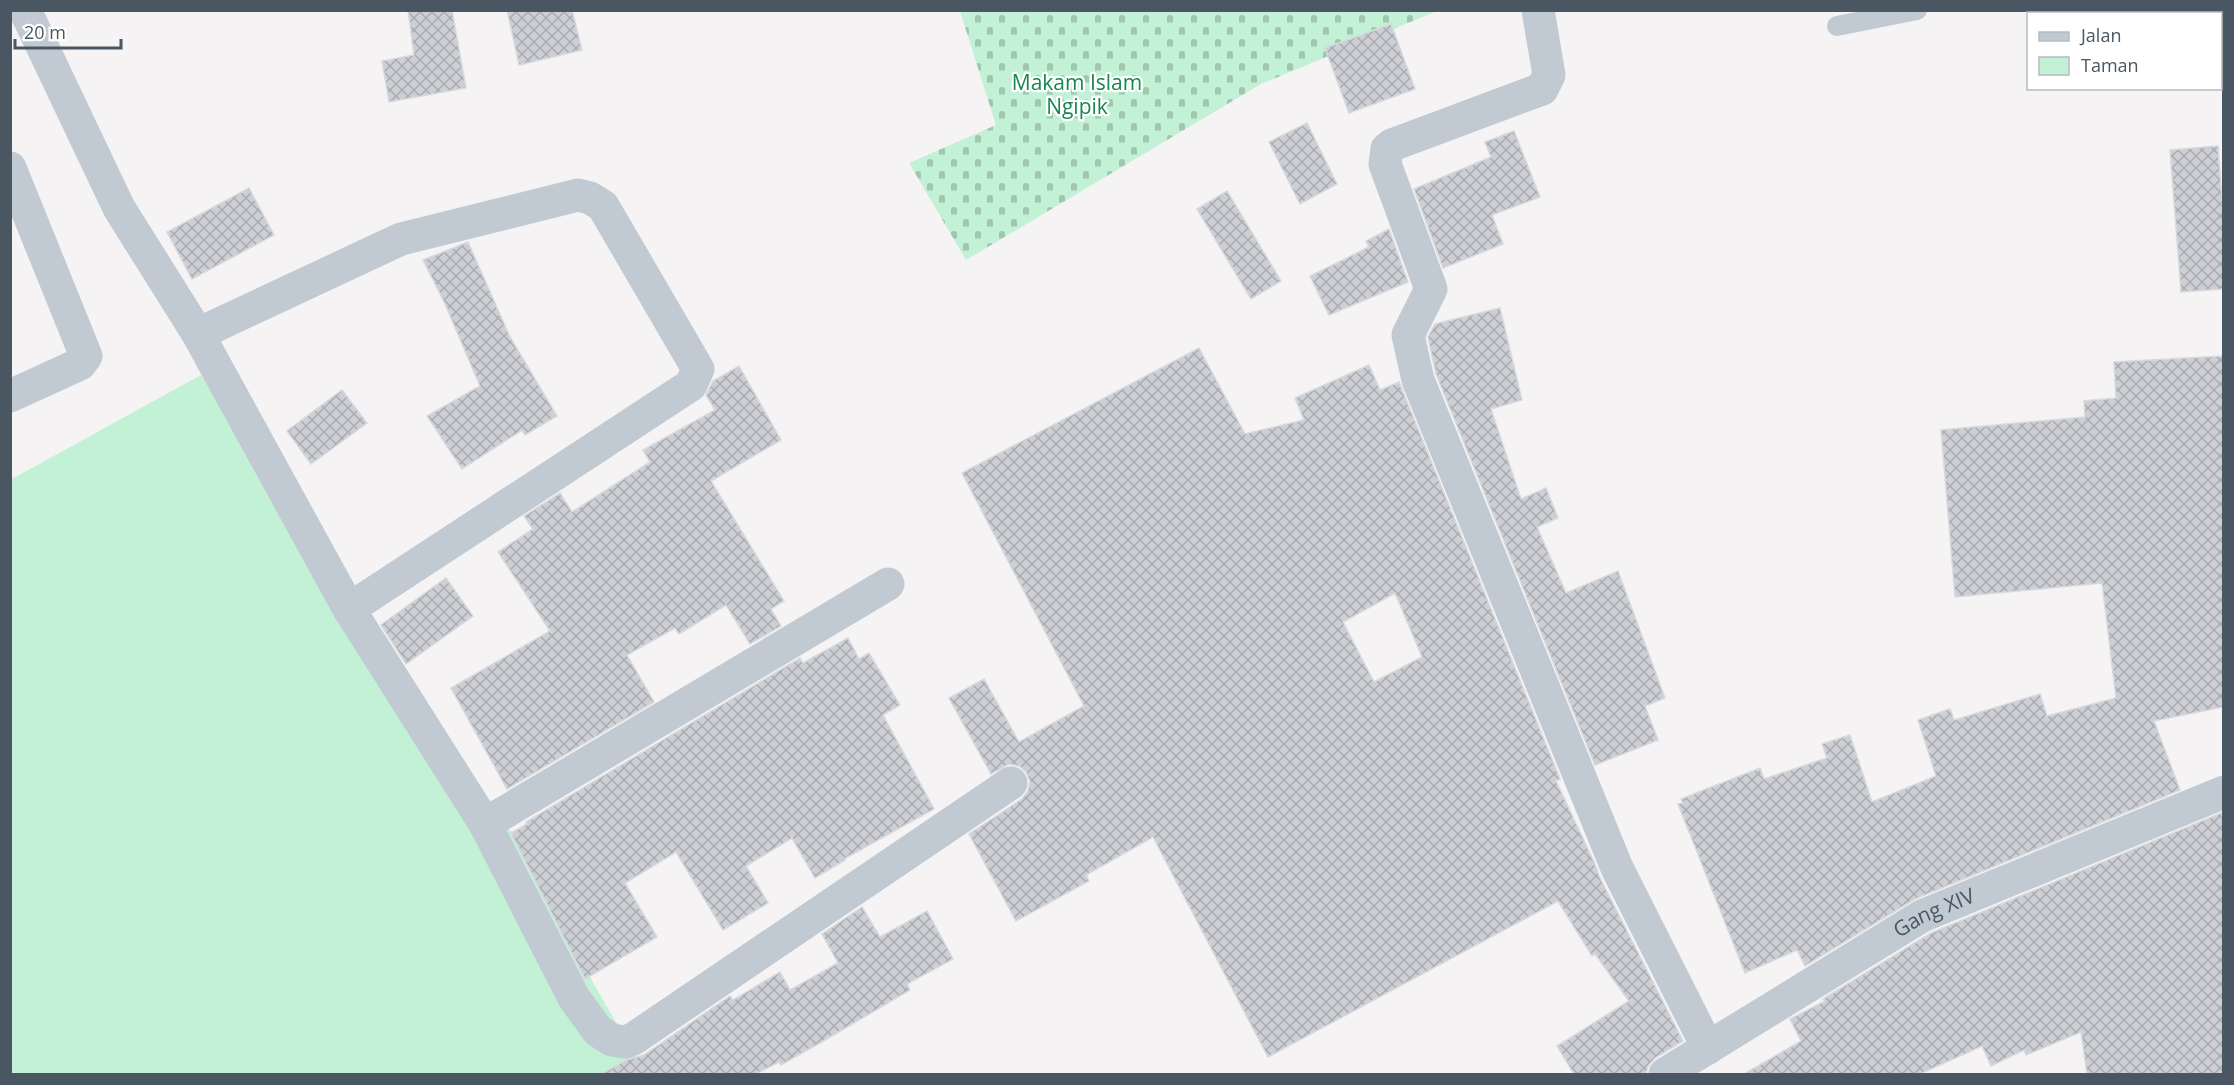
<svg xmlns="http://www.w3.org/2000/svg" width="2234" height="1085" viewBox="0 0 2234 1085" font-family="'Open Sans',sans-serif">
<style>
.cemetery{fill:url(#cemetery-stones)}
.park{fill:#c3f1d5}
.building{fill:url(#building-cross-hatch);stroke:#d7d9de;stroke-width:1.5;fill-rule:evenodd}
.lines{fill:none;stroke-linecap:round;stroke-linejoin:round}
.lane{stroke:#c1cad2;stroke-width:20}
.street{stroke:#c1cad2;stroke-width:33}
.labels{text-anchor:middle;stroke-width:4.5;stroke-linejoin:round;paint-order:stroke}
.park-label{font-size:21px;fill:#17864f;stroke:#fff}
.street-label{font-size:21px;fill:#4a5661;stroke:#fff}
</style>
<defs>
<pattern id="cemetery-stones" width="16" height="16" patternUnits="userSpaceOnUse" patternTransform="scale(1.5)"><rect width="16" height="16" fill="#c3f1d5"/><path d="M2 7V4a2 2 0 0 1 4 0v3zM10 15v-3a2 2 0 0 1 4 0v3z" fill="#a0c6b0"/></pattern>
<pattern id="building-cross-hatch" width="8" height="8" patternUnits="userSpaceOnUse" patternTransform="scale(1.5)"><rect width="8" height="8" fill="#cdcfd5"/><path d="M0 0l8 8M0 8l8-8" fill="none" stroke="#a8abb0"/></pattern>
</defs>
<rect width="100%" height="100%" fill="#f5f3f3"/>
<path class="cemetery" d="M960,11H1437L1261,84L966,260L909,163L996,125Z"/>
<path class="park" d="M201,375L512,833L555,915L645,1074H11L10,480Z"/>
<g class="building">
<path d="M408,10H452L466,88L389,102L382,61L414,55Z"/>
<path d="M507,10H572L582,50L519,65Z"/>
<path d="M1391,24L1415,89L1349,113L1325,48Z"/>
<path d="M1307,123L1337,184L1300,204L1269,142Z"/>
<path d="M1514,131L1540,197L1492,215L1503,244L1443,268L1414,189L1491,157L1485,142Z"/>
<path d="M2218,146L2223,214V289L2181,292L2170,150Z"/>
<path d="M249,188L274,235L192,279L167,232Z"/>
<path d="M1227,191L1281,281L1251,299L1197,209Z"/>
<path d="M1389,229L1408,282L1329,315L1310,276L1369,247L1366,241Z"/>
<path d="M468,242L510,337L557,416L525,435L522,430L462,469L427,416L480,386L445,304L423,260Z"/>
<path d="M1500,308L1522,400L1491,409L1521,499L1546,488L1558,518L1537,527L1566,593L1618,571L1665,698L1645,706L1658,740L1595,765L1436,374L1428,337L1435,324Z"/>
<path d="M1199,348L1245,434L1304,420L1295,398L1369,365L1380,390L1399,382L1560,779L1556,781L1594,862L1600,878L1683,1041L1655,1058L1648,1066L1646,1074H1574L1557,1046L1629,1001L1595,954L1592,956L1558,901L1268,1057L1153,837L1086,875L1089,881L1016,921L969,834L1022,799L1028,791L1030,781L1026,772L1019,766L1009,764L991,774L949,698L984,679L1019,742L1084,706L962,473ZM1395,593L1422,657L1374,682L1343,622Z"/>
<path d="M2223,356V707L2154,721L2180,790L1915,899L1805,966L1797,950L1745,973L1678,804L1683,803L1681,799L1760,768L1764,779L1827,758L1822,744L1850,735L1872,802L1936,776L1918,720L1950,709L1954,720L2040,694L2047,716L2116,698L2102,583L1955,597L1941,430L2085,417L2084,401L2116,398L2114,362Z"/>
<path d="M739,366L781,440L711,481L784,601L771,609L781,626L750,644L726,605L679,634L675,628L627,655L654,702L507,789L451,688L550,631L498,552L533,529L524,516L560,493L572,512L650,462L643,450L715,410L706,395L713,381Z"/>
<path d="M342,390L367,423L311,464L287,431Z"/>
<path d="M446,578L473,616L406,664L381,625Z"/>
<path d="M848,638L859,659L869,653L900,705L883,715L934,809L844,859L845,860L815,878L792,838L746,866L768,903L723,930L676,852L625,883L657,937L585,979L511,833L527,824L526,822L800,658L803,663Z"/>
<path d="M2221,813L2223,819V1074H2087L2081,1032L2026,1055L2024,1050L1991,1066L1982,1046L1920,1074H1744L1801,1041L1790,1019L1825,1001L1823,999L1931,933Z"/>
<path d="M862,907L880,937L927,911L953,959L907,984L910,990L820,1043L781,1065L779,1062L756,1074H601L626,1060L644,1055L730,996L733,1000L780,972L790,990L838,963L822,934Z"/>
</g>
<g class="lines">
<path class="lane" d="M1837,26L1917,10"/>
<g class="street">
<path d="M25,10L119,208L198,334L349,609L485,824L574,998L598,1031L612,1040L625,1042L633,1039L1011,783"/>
<path d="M1538,10L1549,75L1542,89L1392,145L1387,149L1385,164L1431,289L1408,335L1418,380L1617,868L1708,1048"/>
<path d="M10,168L86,356L80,364L10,396"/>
<path d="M198,334L401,239L578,195L590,198L603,206L698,369L691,385L349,609"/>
<path d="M485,824L888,584"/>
<path id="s1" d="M1665,1074L1922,916L2224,792"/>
</g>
</g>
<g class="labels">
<g class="park-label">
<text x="1077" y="90">Makam Islam<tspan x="1077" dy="24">Ngipik</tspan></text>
</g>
<g class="street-label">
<text dy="7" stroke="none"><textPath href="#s1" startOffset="314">Gang XIV</textPath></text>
</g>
</g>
<rect width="2234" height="1085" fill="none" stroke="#4a5661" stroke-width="24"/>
<rect x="2027" y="12" width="195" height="78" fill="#ffffff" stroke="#b7bbc0" stroke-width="1.5"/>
<rect x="2039" y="32" width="30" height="9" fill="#c1cad2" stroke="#b7bbc0" stroke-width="1.5"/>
<text x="2081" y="42" font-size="18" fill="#4a5661">Jalan</text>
<rect x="2039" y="57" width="30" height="18" fill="#c3f1d5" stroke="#b7bbc0" stroke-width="1.5"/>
<text x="2081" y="72" font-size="18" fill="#4a5661">Taman</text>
<path d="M15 39v9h106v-9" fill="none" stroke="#4a5661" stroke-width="3"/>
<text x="24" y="39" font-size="18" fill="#4a5661" stroke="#ffffff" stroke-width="4.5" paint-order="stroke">20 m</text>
</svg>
